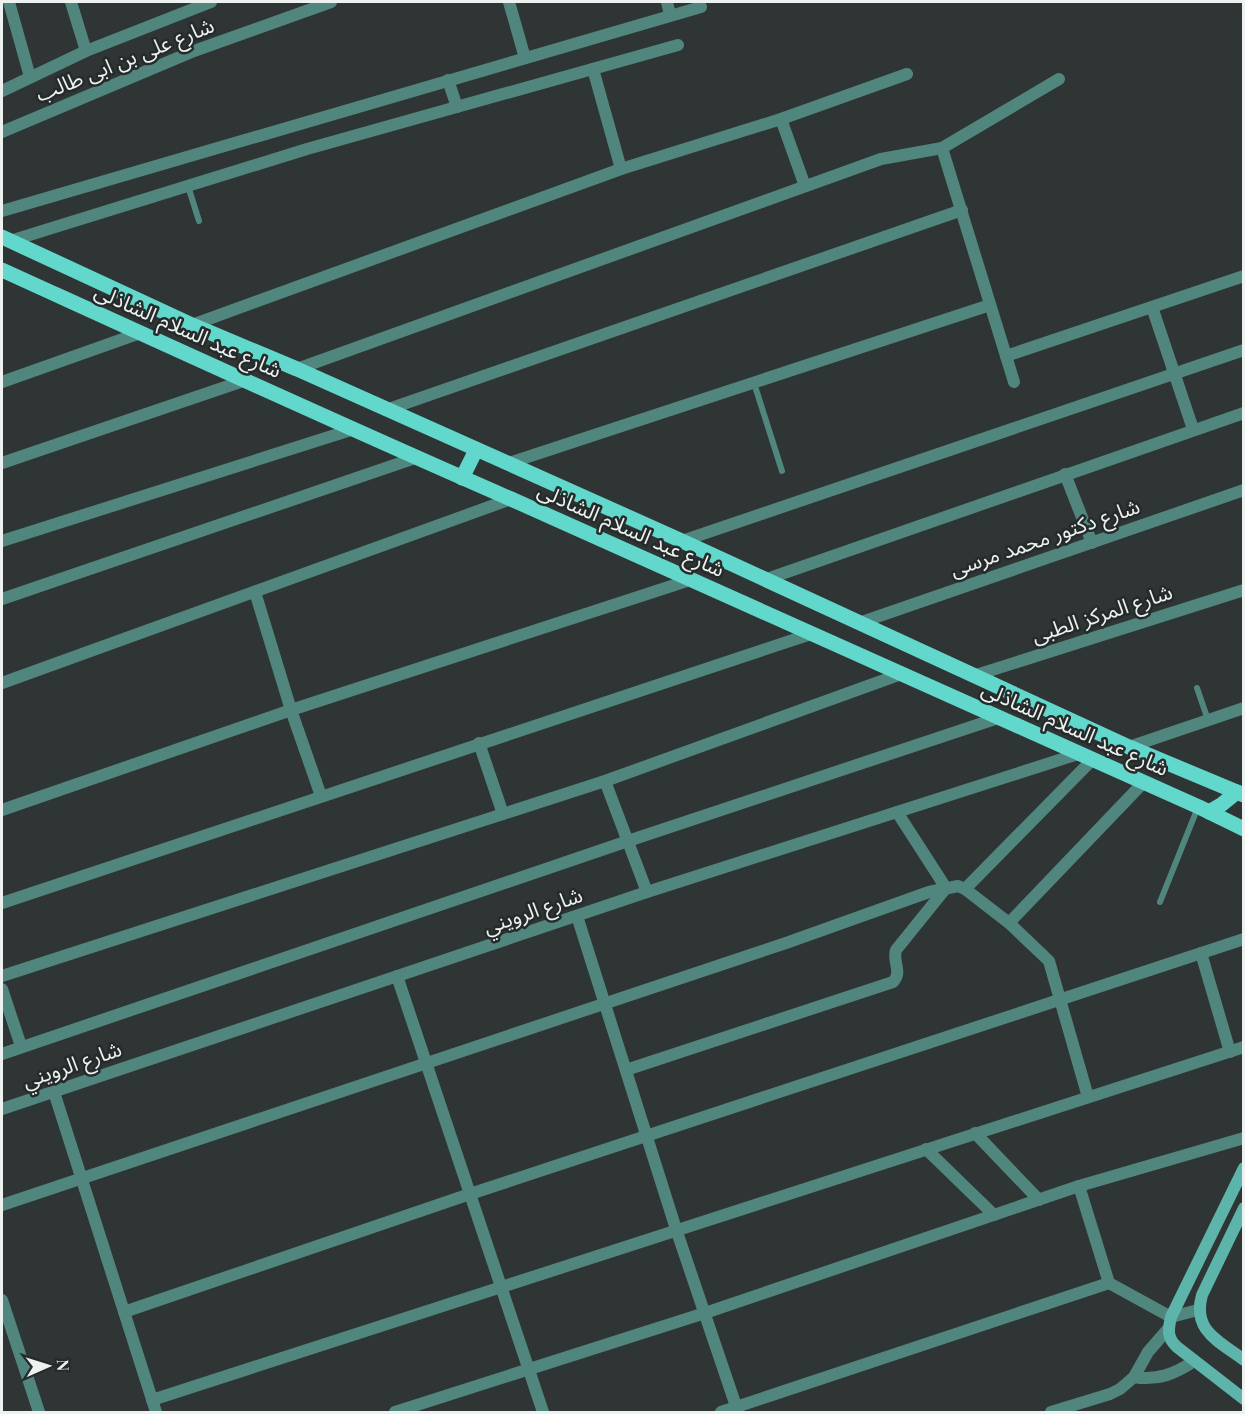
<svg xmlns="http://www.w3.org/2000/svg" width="1245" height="1414" viewBox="0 0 1245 1414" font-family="'Playfair Display','Noto Sans Arabic',serif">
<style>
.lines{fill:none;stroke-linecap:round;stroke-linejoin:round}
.lane{stroke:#51867f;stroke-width:6}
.street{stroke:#51867f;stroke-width:12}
.secondary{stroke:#5cb4aa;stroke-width:12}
.primary{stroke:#61d8cb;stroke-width:15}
.labels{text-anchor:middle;stroke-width:5;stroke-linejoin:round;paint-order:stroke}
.street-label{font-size:21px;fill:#edf1f0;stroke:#252b2a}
</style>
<rect width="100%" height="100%" fill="#2e3534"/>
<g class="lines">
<g class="lane">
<path d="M188,186L199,221"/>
<path d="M754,383L782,471"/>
<path d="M1197,688L1208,720"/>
<path d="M1160,902L1198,807"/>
</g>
<g class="street">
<path d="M9,2L30,77"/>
<path d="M71,2L86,51"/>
<path d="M509,2L525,58"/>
<path d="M667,2L670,15"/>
<path d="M593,69L621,169"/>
<path d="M448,80L457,107"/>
<path d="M2,91L86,51L211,2"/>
<path d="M781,119L805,186"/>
<path d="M2,132L194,51L331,2"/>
<path d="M942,148L1014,382"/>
<path d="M2,211L701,7"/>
<path d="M10,241L307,149L678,45"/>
<path d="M1152,307L1193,429"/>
<path d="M192,325L621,169L781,119L907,74"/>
<path d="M1006,356L1244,276"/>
<path d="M297,369L881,159L942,148L1059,79"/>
<path d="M2,382L140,333"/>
<path d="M386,410L962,210"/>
<path d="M2,463L246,380"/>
<path d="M506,464L990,305"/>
<path d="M1065,474L1092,543"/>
<path d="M2,541L354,429"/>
<path d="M682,541L1244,350"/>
<path d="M764,580L1244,413"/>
<path d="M255,592L291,710L321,796"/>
<path d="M2,599L415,458"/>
<path d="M859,623L1244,490"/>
<path d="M973,676L1244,590"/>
<path d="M2,683L511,499"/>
<path d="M479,743L503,814"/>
<path d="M1129,747L1244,708"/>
<path d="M605,781L647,892"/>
<path d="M2,810L291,710L690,580"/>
<path d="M965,889L1092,760"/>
<path d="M2,903L811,634"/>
<path d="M577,916L676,1229L738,1412"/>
<path d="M1009,923L1143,783"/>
<path d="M1201,953L1230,1052"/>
<path d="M2,976L605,781L901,674"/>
<path d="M397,976L543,1412"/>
<path d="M2,989L21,1046"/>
<path d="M2,1054L628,841L998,718"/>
<path d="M626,1070L893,982C903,972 892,962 896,950L946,888L897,812"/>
<path d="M54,1092L156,1412"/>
<path d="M2,1109L647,892L1078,754"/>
<path d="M975,1133L1039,1200"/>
<path d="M926,1149L994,1215"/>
<path d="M1079,1186L1109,1283L1171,1317L1198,1310"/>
<path d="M2,1205L786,943L929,892L958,886L965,889L1009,923L1049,961L1088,1097"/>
<path d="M2,1300L39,1412"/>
<path d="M124,1312L470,1194L1244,939"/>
<path d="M1134,1377C1157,1381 1175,1374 1194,1361"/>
<path d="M152,1400L1244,1047"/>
<path d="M395,1412L705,1313L1079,1186L1244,1138"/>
<path d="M721,1412L1109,1283"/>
<path d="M1051,1412L1110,1394L1120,1389L1134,1377L1148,1352L1168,1329"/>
</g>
<g class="secondary">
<path d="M1244,1168L1171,1317C1168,1330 1167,1338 1177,1347L1244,1399"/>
<path d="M1244,1208L1202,1295C1192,1331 1219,1341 1244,1360"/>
</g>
<g class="primary">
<path d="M2,237L192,325L297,369L682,541L1129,747L1244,795"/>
<path d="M2,270C171,347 341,425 511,499L1199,807L1244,829"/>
<path d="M462,478L476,450"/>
<path d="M1209,812L1221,805L1237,792"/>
</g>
</g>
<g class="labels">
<g class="street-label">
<text transform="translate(125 60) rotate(-22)" y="7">شارع على بن ابى طالب</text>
<text transform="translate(188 331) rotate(24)" y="7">شارع عبد السلام الشاذلى</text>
<text transform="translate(631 530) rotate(24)" y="7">شارع عبد السلام الشاذلى</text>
<text transform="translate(1045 538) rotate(-19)" y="7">شارع دكتور محمد مرسى</text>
<text transform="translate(1102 614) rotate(-18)" y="7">شارع المركز الطبى</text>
<text transform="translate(1075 729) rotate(24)" y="7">شارع عبد السلام الشاذلى</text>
<text transform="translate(533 911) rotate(-19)" y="7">شارع الرويني</text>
<text transform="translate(72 1065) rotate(-19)" y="7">شارع الرويني</text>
</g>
</g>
<rect width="1245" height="1414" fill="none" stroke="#edf1f0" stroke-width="6"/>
<g transform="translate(48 1366) rotate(87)" stroke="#252b2a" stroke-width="4.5" paint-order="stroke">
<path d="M0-4.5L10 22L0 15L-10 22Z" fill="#edf1f0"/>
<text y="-9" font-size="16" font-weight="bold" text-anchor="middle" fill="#edf1f0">N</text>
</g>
</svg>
